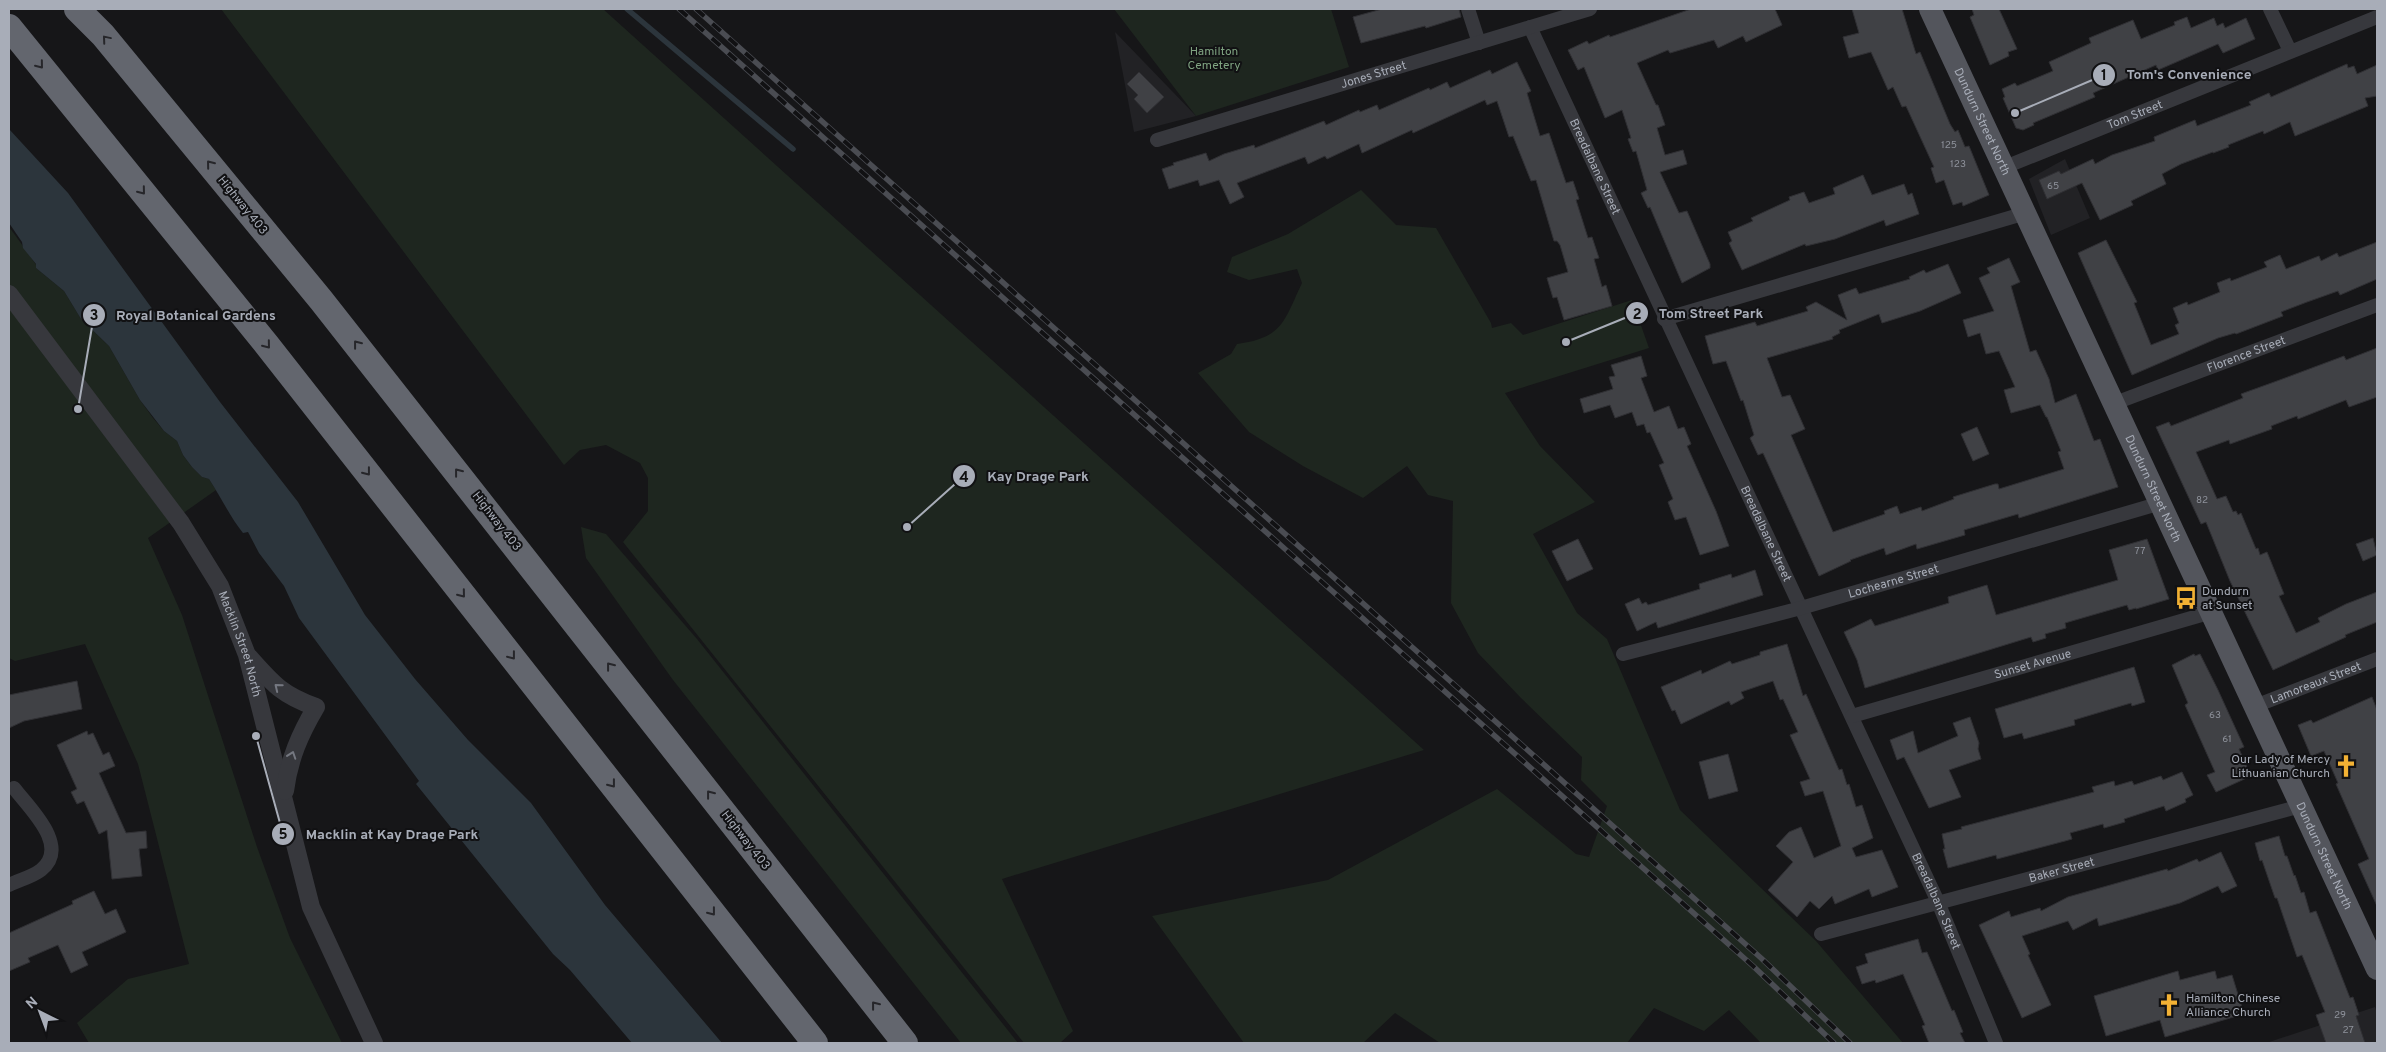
<svg xmlns="http://www.w3.org/2000/svg" width="2386" height="1052" viewBox="0 0 2386 1052" font-family="Overpass,sans-serif">
<style>
.built{fill:#222225}
.green{fill:#1e261f}
.water{fill:#2c353c}
.lines{fill:none;stroke-linecap:round;stroke-linejoin:round}
.stream{stroke:#2c353c;stroke-width:5.5}
.building{fill:#404145;stroke:#303034}
.minor{stroke:#37383d;stroke-width:14}
.tertiary{stroke:#37383d;stroke-width:18}
.primary{stroke:#53555c;stroke-width:22}
.motorway{stroke:#63666e;stroke-width:26}
.rail-casing{stroke:#4a4c52;stroke-width:5.5}
.rail{stroke:#111113;stroke-width:4;stroke-dasharray:11;stroke-linecap:butt}
.oneway{stroke:#26262a}
.oneway2{stroke:#757881}
.labels{text-anchor:middle;stroke-width:4;stroke-linejoin:round;paint-order:stroke}
.number-label{font-size:10px;fill:#8e929b}
.park-label{font-size:12px;fill:#7fa381;stroke:#111113}
.street-label{font-size:12px;fill:#a8adb8;stroke:#111113}
.poi-label{font-size:12px;fill:#a8adb8;stroke:#111113;text-anchor:start}
.leader{fill:none;stroke:#a8adb8;stroke-width:2}
.callout-dot{fill:#a8adb8;stroke:#111113;stroke-width:2}
.mark-label{font-size:15px;text-anchor:middle;font-weight:bold;fill:#111}
.callout-label{font-size:14px;text-anchor:middle;font-weight:bold;fill:#a8adb8;stroke:#111113;stroke-width:4;stroke-linejoin:round;paint-order:stroke}
</style>
<rect width="100%" height="100%" fill="#161618"/>
<g class="built">
<path d="M1115,32L1196,116L1134,132Z"/>
<path d="M2065,159L2090,218L2051,235L2029,179Z"/>
<path d="M2375,1007L2377,1013V1043H2266Z"/>
</g>
<g class="green">
<path d="M221,9H603L1424,750L1002,879L1073,1031L1060,1043H1024L623,542L648,511V478L640,463L606,445L580,450L564,465Z"/>
<path d="M1114,9H1331L1349,67L1196,116Z"/>
<path d="M1361,190L1396,225L1436,228L1491,323L1492,328L1511,323L1523,335L1632,300L1649,348L1505,393L1540,446L1595,502L1533,534L1577,613L1607,639L1680,810L1816,941L1903,1043H1761L1729,1010L1704,1031L1654,1008L1627,1043H1440L1395,1013L1363,1043H1244L1152,916L1328,880L1497,789L1576,854L1589,857L1607,806L1581,780L1582,757L1521,698L1478,653L1451,603L1453,501L1428,495L1407,466L1363,498L1303,466L1249,432L1198,373L1231,354L1237,344C1283,338 1284,321 1302,283L1297,269L1249,280L1227,272L1232,257L1288,234Z"/>
<path d="M9,227C19,240 27,252 37,266L36,268L64,291L81,319L109,346L140,400L153,418L164,431L177,441L183,455L192,467L202,477L209,479L216,490L148,538L182,615L257,847L290,938L342,1043H89L77,1023L128,979L189,964L138,764L85,644L15,661L9,658Z"/>
<path d="M581,527L606,534L697,639L1018,1043H961L673,680L586,558Z"/>
</g>
<path class="water" d="M9,129L68,193L220,402L298,502L365,615L415,679L468,740L531,803L605,905L722,1043H632L570,970L553,954L416,784L419,781L299,618L284,586L259,553L248,532L243,533C230,517 221,497 209,479L202,477L192,467L183,455L177,441L164,431L154,418L140,400L109,346L81,319L64,291L36,268V264L23,248L22,242L9,223Z"/>
<g class="lines">
<path class="stream" d="M627,9L793,149"/>
</g>
<g class="building">
<path d="M1382,9H1459L1461,17L1426,28L1425,26L1361,43L1353,17Z"/>
<path d="M1691,9H1775L1782,25L1746,42L1743,36L1718,48L1714,40L1670,53L1668,50L1637,63L1656,105H1658L1665,125L1657,128L1665,155L1683,150L1687,164L1660,172L1679,213L1687,211L1710,264V268L1682,283L1650,207L1648,208L1641,193L1647,190L1636,151L1633,152L1628,139L1631,138L1622,110L1605,118L1584,67L1578,70L1568,50L1587,41L1589,44L1609,35L1610,37Z"/>
<path d="M1852,9H1902L1916,54L1920,52L1950,124L1955,132L1958,130L1965,147L1969,146L1989,195L1963,206L1962,202L1953,205L1944,180L1936,183L1931,168L1934,167L1906,106L1902,107L1893,87L1888,90L1871,52L1849,58L1843,37L1859,33Z"/>
<path d="M1972,9H1999L2017,49L2008,52L2009,56L1990,65L1970,17L1974,15Z"/>
<path d="M2187,17L2191,28L2214,18L2217,26L2223,23L2225,28L2246,18L2255,39L2223,53L2218,44L2158,70L2156,65L2093,93L2095,97L2033,123L2034,125L2023,130L2016,128L2003,98L2005,97L2002,89L2015,83L2017,86L2053,71L2049,62L2091,43L2089,38L2133,20L2141,39L2175,25L2174,22Z"/>
<path d="M1517,62L1531,91L1527,93L1540,136L1549,133L1566,183L1573,181L1579,199L1576,200L1588,238L1592,237L1599,258L1594,259L1602,287L1606,285L1612,306L1564,320L1557,297L1553,298L1547,278L1568,272L1560,245L1557,241H1554L1536,180L1531,181L1513,136L1509,137L1497,101L1487,105L1485,100L1413,133L1412,130L1362,153L1359,144L1327,159L1325,156L1308,164L1305,157L1237,183L1244,197L1230,204L1219,180L1200,186L1198,180L1169,189L1162,169L1174,165L1173,163L1206,153L1209,161L1224,154L1254,145L1255,148L1324,121L1326,125L1359,110L1360,112L1377,105L1379,110L1429,88L1430,90L1447,82L1450,88L1490,70L1492,74Z"/>
<path d="M2347,64L2348,68L2354,66L2357,74L2377,65V96L2365,98L2368,106L2295,136L2290,122L2264,134L2263,131L2228,145L2229,147L2213,153V152L2181,164L2162,174L2166,184L2131,201L2133,205L2100,220L2082,183L2047,199L2039,180L2059,171L2061,174L2093,159L2095,164L2112,155L2155,141L2154,137L2195,120L2197,126L2251,105L2249,102L2269,93L2271,97Z"/>
<path d="M1139,72L1164,97L1147,113L1134,99L1138,95L1127,84Z"/>
<path d="M1863,175L1872,195L1904,184L1908,195L1912,193L1919,214L1886,226L1884,220L1835,239L1806,246L1805,244L1742,270L1729,243L1732,241L1728,232L1753,221L1751,218L1790,200L1789,197L1804,192L1809,203L1835,194L1833,188Z"/>
<path d="M2106,240L2137,302L2134,303L2151,345L2179,334L2175,325L2179,323L2173,308L2187,302L2188,305L2220,292L2217,283L2230,278L2231,281L2267,267L2264,262L2280,255L2286,269L2319,256L2321,261L2337,253L2339,257L2377,242V279L2340,295L2338,291L2307,302L2281,312L2283,316L2236,334L2235,333L2218,338L2132,375L2078,253Z"/>
<path d="M2009,258L2020,282L2011,286L2030,352L2036,350L2049,379L2055,403L2076,394L2094,441L2100,439L2118,487L2019,518L2018,514L1964,530L1965,535L1917,549L1916,544L1886,555L1884,548L1850,560L1851,561L1819,576L1763,453L1758,455L1750,438L1754,435L1743,400L1741,401L1726,361L1713,364L1705,336L1755,322L1757,326L1808,311L1806,307L1816,302L1847,320L1838,295L1856,288L1859,294L1910,279L1909,277L1924,270L1926,273L1948,264L1961,293L1920,311L1882,323L1879,314L1839,330L1840,333L1832,337L1833,339L1767,358L1782,397L1790,395L1805,429L1791,435L1833,532L1885,514L1884,511L1897,506L1900,514L1921,507L1922,511L1954,499L1953,497L1995,484H1998L1999,489L2064,469L2058,452L2061,451L2047,417H2046L2040,405L2011,413L2004,390L2015,387L1999,351L1986,354L1980,333L1968,337L1963,320L1994,311L1979,278L1990,273L1987,268Z"/>
<path d="M2377,348V397L2349,407L2346,400L2298,419L2297,416L2271,426L2272,429L2230,444L2229,440L2196,452L2217,499L2226,496L2233,512L2236,511L2238,515L2241,513L2256,549L2258,548L2260,555L2267,552L2284,594L2279,596L2296,633L2320,622L2318,618L2346,604L2377,592V622L2345,635L2346,637L2273,670L2230,581L2206,522L2201,524L2156,427L2169,422L2171,426L2243,398L2241,394L2277,381L2344,356L2346,360Z"/>
<path d="M1641,356L1647,376L1641,378L1654,412L1669,406L1678,429L1684,427L1691,444L1687,446L1716,511L1729,546L1700,555L1686,517L1675,520L1668,502L1673,499L1659,465L1664,463L1650,432L1647,433L1644,424L1637,426L1632,412L1615,418L1610,405L1584,413L1580,399L1613,389L1609,377L1615,376L1611,365Z"/>
<path d="M1977,427L1989,454L1973,461L1961,434Z"/>
<path d="M2373,538L2377,555L2363,561L2356,544Z"/>
<path d="M1578,539L1593,569L1567,581L1552,551Z"/>
<path d="M2147,539L2169,599L2136,609V608L2129,610L2127,605L2065,623L2066,628L2045,634L2046,638L2033,642L2031,637L1865,688L1857,660L1844,632L1871,619L1875,626L1949,603L1948,597L1987,585L1996,615L2118,580L2109,550Z"/>
<path d="M1755,570L1763,595L1658,628L1656,622L1637,631L1625,604L1639,598L1642,604L1646,602L1648,605L1700,589L1699,584L1731,574L1732,578Z"/>
<path d="M1787,644L1803,696L1806,694L1839,770L1842,769L1847,785L1849,784L1856,807L1862,805L1873,838L1852,848L1856,857L1882,850L1898,887L1872,897L1869,889L1835,904L1832,896L1819,909L1810,901L1797,917L1768,890L1793,862L1776,846L1789,832L1801,827L1814,858L1841,846L1823,791L1805,796L1800,782L1810,779L1790,735L1798,732L1783,699L1780,700L1773,681L1741,692L1744,698L1731,705L1729,701L1681,724L1675,710L1672,711L1661,687L1701,670L1702,674L1730,661L1732,664L1760,655V652Z"/>
<path d="M2194,654L2195,656L2200,654L2218,690L2244,747L2239,749L2251,776L2216,792L2207,775L2215,772L2185,705L2188,703L2172,665Z"/>
<path d="M2134,667L2145,702L2132,706L2131,703L2074,720L2075,725L2024,739L2022,733L2004,738L1995,709Z"/>
<path d="M77,681L82,709L24,721L9,728V695Z"/>
<path d="M2372,697L2377,710V906L2358,864L2369,859L2336,784L2338,783L2324,751L2311,756L2298,725L2311,720L2313,723Z"/>
<path d="M1970,717L1979,743L1978,749L1981,759L1949,770L1961,797L1929,808L1904,757L1897,760L1890,740L1913,731L1918,753L1958,736L1953,723Z"/>
<path d="M87,731L88,735L93,733L103,755L109,752L115,766L99,773L126,833L146,831L147,848L139,849L142,876L112,879L107,830L99,834L84,801L77,804L71,792L77,789L57,745Z"/>
<path d="M1728,754L1738,791L1709,799L1699,762Z"/>
<path d="M2182,772L2193,795L2185,799L2186,802L2166,811L2164,806L2124,819L2125,822L2104,828L2103,824L2070,833L2072,839L2065,841L1997,859L1996,855L1948,868L1943,849H1945L1942,834L1962,829L1961,827L2094,792L2092,787L2114,781L2115,786L2132,781L2134,785L2161,776L2163,780Z"/>
<path d="M2279,836L2285,856H2287L2294,876L2295,875L2301,893L2304,892L2310,913L2316,911L2350,998L2353,997L2359,1015L2356,1016L2365,1043H2326L2316,1015L2325,1012L2302,955L2297,957L2277,898H2275L2262,860L2260,861L2255,843Z"/>
<path d="M2221,852L2237,886L2222,893L2218,886L2180,903L2099,926L2097,918L2073,930L2068,921L2022,936L2030,954L2028,955L2051,1005L2022,1018L1979,925L2009,911L2011,917L2040,908L2041,911L2068,897L2167,869L2168,871L2197,859L2199,862Z"/>
<path d="M94,891L105,914L116,909L126,932L82,952L88,965L71,973L58,945L28,958L30,962L9,971V933L73,904L72,901Z"/>
<path d="M1918,939L1922,953L1927,952L1952,1011L1954,1010L1963,1032L1960,1033L1965,1043H1929L1922,1026L1925,1025L1903,974L1876,983L1875,980L1862,984L1856,967L1868,963L1865,954Z"/>
<path d="M2178,971L2180,980L2215,971L2217,979L2232,975L2244,1014L2165,1037L2160,1020L2106,1036L2094,996Z"/>
</g>
<g class="lines">
<g class="minor">
<path d="M1468,9L1479,43"/>
<path d="M2270,9L2290,51"/>
<path id="s1" d="M1530,27L1938,902L1996,1043"/>
<path id="s2" d="M1157,140L1590,9"/>
<path id="s3" d="M2005,167L2377,17"/>
<path d="M1664,319L2026,213"/>
<path id="s4" d="M2115,403L2377,305"/>
<path id="s5" d="M1623,654L1801,608L2161,503"/>
<path id="s6" d="M2255,706L2377,659"/>
<path id="s7" d="M1852,716L2212,612"/>
<path d="M9,885C19,880 32,877 41,870C71,846 29,808 14,788"/>
<path id="s8" d="M1821,934L2301,806"/>
</g>
<g class="tertiary">
<path id="s9" d="M9,294L181,523L220,586L247,655L311,907L374,1043"/>
<path d="M249,657C273,684 282,695 316,707C300,734 289,759 285,791"/>
</g>
<path class="primary" id="s10" d="M1930,9L2377,969"/>
<g class="motorway">
<path d="M77,9L103,35L321,300L905,1043"/>
<path d="M9,27L267,345L815,1043"/>
</g>
<defs>
<g id="rail">
<path d="M679,9L1753,966L1834,1043"/>
<path d="M696,9L1761,958L1850,1043"/>
</g>
</defs>
<use href="#rail" class="rail-casing"/>
<use href="#rail" class="rail"/>
</g>
<defs><path id="oneway-chevron" d="M-2-3.5L2.5 0L-2 3.5" fill="none" stroke-width="1.6" stroke-linecap="round" stroke-linejoin="round" transform="scale(1.25)"/></defs>
<g class="oneway">
<use href="#oneway-chevron" transform="translate(106 39) rotate(-130)"/>
<use href="#oneway-chevron" transform="translate(40 65) rotate(51)"/>
<use href="#oneway-chevron" transform="translate(210 164) rotate(-129)"/>
<use href="#oneway-chevron" transform="translate(142 191) rotate(51)"/>
<use href="#oneway-chevron" transform="translate(357 344) rotate(-128)"/>
<use href="#oneway-chevron" transform="translate(267 345) rotate(51)"/>
<use href="#oneway-chevron" transform="translate(367 472) rotate(52)"/>
<use href="#oneway-chevron" transform="translate(458 472) rotate(-128)"/>
<use href="#oneway-chevron" transform="translate(462 594) rotate(51)"/>
<use href="#oneway-chevron" transform="translate(512 656) rotate(52)"/>
<use href="#oneway-chevron" transform="translate(610 666) rotate(-128)"/>
<use href="#oneway-chevron" transform="translate(612 784) rotate(52)"/>
<use href="#oneway-chevron" transform="translate(710 794) rotate(-128)"/>
<use href="#oneway-chevron" transform="translate(712 912) rotate(52)"/>
<use href="#oneway-chevron" transform="translate(875 1005) rotate(-128)"/>
</g>
<g class="oneway2">
<use href="#oneway-chevron" transform="translate(278 687) rotate(-141)"/>
<use href="#oneway-chevron" transform="translate(292 755) rotate(-71)"/>
</g>
<defs>
<symbol id="bus-bare" viewBox="-9 -9 18 18"><path d="M-5-6H5V4H4V6H2V4H-2V6H-4V4H-5ZM-3.5-4V0h7V-4ZM-3.5 1.2v1.5H-2V1.2ZM2 1.2v1.5H3.5V1.2Z" fill="#f2b134" stroke="#111113" stroke-width="2.5" paint-order="stroke"/></symbol>
<symbol id="church-bare" viewBox="-9 -9 18 18"><path d="M-1.2-6h2.4v3.5h3.3v2.4h-3.3V6h-2.4V-.1h-3.3v-2.4h3.3Z" fill="#f2b134" stroke="#111113" stroke-width="2.5" paint-order="stroke"/></symbol>
</defs>
<g fill-rule="evenodd">
<use href="#bus-bare" x="2170" y="582" width="32" height="32"/>
<use href="#church-bare" x="2330" y="750" width="32" height="32"/>
<use href="#church-bare" x="2153" y="989" width="32" height="32"/>
</g>
<g class="labels">
<g class="number-label">
<text x="1949" y="148">125</text>
<text x="1958" y="167">123</text>
<text x="2053" y="189">65</text>
<text x="2202" y="503">82</text>
<text x="2140" y="554">77</text>
<text x="2215" y="718">63</text>
<text x="2227" y="742">61</text>
<text x="2340" y="1018">29</text>
<text x="2348" y="1033">27</text>
</g>
<g class="park-label">
<text x="1214" y="55">Hamilton<tspan x="1214" dy="14">Cemetery</tspan></text>
</g>
<g class="street-label">
<text dy="4" stroke="none"><textPath href="#s2" startOffset="226">Jones Street</textPath></text>
<text dy="4" stroke="none"><textPath href="#s3" startOffset="140">Tom Street</textPath></text>
<text dy="4" stroke="none"><textPath href="#s10" startOffset="124">Dundurn Street North</textPath></text>
<text dy="4" stroke="none"><textPath href="#s1" startOffset="154">Breadalbane Street</textPath></text>
<text transform="translate(243 205) rotate(51)" y="4">Highway 403</text>
<text dy="4" stroke="none"><textPath href="#s4" startOffset="140">Florence Street</textPath></text>
<text dy="4" stroke="none"><textPath href="#s10" startOffset="529">Dundurn Street North</textPath></text>
<text transform="translate(497 521) rotate(52)" y="4">Highway 403</text>
<text dy="4" stroke="none"><textPath href="#s1" startOffset="559">Breadalbane Street</textPath></text>
<text dy="4" stroke="none"><textPath href="#s5" startOffset="280">Lochearne Street</textPath></text>
<text dy="4" stroke="none"><textPath href="#s9" startOffset="422">Macklin Street North</textPath></text>
<text dy="4" stroke="none"><textPath href="#s7" startOffset="188">Sunset Avenue</textPath></text>
<text dy="4" stroke="none"><textPath href="#s6" startOffset="65">Lamoreaux Street</textPath></text>
<text transform="translate(746 840) rotate(52)" y="4">Highway 403</text>
<text dy="4" stroke="none"><textPath href="#s10" startOffset="934">Dundurn Street North</textPath></text>
<text dy="4" stroke="none"><textPath href="#s8" startOffset="249">Baker Street</textPath></text>
<text dy="4" stroke="none"><textPath href="#s1" startOffset="964">Breadalbane Street</textPath></text>
</g>
<g class="poi-label">
<text x="2202" y="595">Dundurn<tspan x="2202" dy="14">at Sunset</tspan></text>
<text x="2330" y="763" text-anchor="end">Our Lady of Mercy<tspan x="2330" dy="14">Lithuanian Church</tspan></text>
<text x="2186" y="1002">Hamilton Chinese<tspan x="2186" dy="14">Alliance Church</tspan></text>
</g>
</g>
<path class="leader" d="M2015 113L2104 75M1566 342L1637 313M78 409L94 315M907 527L964 476M256 736L283 834"/>
<g class="callout-dot">
<circle cx="2015" cy="113" r="5"/>
<circle cx="1566" cy="342" r="5"/>
<circle cx="78" cy="409" r="5"/>
<circle cx="907" cy="527" r="5"/>
<circle cx="256" cy="736" r="5"/>
<circle cx="2104" cy="75" r="12"/>
<circle cx="1637" cy="313" r="12"/>
<circle cx="94" cy="315" r="12"/>
<circle cx="964" cy="476" r="12"/>
<circle cx="283" cy="834" r="12"/>
</g>
<g class="mark-label">
<text x="2104" y="80">1</text>
<text x="1637" y="319">2</text>
<text x="94" y="320">3</text>
<text x="964" y="482">4</text>
<text x="283" y="839">5</text>
</g>
<g class="callout-label">
<text x="2189" y="79">Tom's Convenience</text>
<text x="1711" y="318">Tom Street Park</text>
<text x="196" y="320">Royal Botanical Gardens</text>
<text x="1038" y="481">Kay Drage Park</text>
<text x="392" y="839">Macklin at Kay Drage Park</text>
</g>
<rect width="2386" height="1052" fill="none" stroke="#a8adb8" stroke-width="20"/>
<g transform="translate(40 1012) rotate(318)" stroke="#111113" stroke-width="4" paint-order="stroke">
<path d="M0-4L9 19L0 12L-9 19Z" fill="#a8adb8"/>
<text y="-8" font-size="14" font-weight="bold" text-anchor="middle" fill="#a8adb8">N</text>
</g>
</svg>
